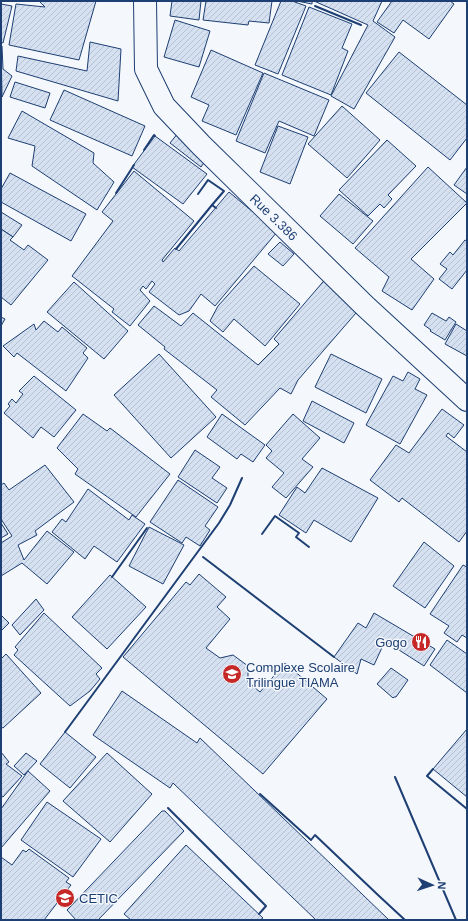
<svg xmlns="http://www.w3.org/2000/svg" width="468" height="921" viewBox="0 0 468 921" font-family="Helvetica,sans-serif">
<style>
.building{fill:url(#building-hatch);stroke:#1d3f73}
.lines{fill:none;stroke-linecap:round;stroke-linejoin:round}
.street-casing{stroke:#1d3f73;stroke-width:24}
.street{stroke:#f4f7fb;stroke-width:22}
.wall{stroke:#1d3f73;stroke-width:2}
.labels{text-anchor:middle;stroke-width:3;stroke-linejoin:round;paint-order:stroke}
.street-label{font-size:13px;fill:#1d3f73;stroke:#f4f7fb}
.poi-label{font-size:13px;fill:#1d3f73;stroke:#f4f7fb;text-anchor:start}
</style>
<defs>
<pattern id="building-hatch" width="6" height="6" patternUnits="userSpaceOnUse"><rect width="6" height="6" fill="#d5e0f0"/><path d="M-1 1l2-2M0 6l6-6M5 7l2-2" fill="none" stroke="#b6c1d1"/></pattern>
</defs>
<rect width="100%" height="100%" fill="#f4f7fb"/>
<g class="building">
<path d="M39,1H96L79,60L9,45L16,4L45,7Z"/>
<path d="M172,1H201L199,20L170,16Z"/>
<path d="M206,1H272L269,23L249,21L248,25L203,20Z"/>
<path d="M281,1H292L306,6L278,74L255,65Z"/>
<path d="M297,1H312V4Z"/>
<path d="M314,1H382L373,21L395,37L354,109L331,96L368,25Z"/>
<path d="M392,1H450L454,4L429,39L403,20L394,33L377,22Z"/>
<path d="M1,4L12,6L3,43L1,42Z"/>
<path d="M309,7L352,24L342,48L348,51L331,95L282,75Z"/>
<path d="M175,20L210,31L199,67L164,57Z"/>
<path d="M90,42L121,49L118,101L16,71L18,56L87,71Z"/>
<path d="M1,46H2L3,69L12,76L2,97Z"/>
<path d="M211,50L263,73L236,135L202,121L209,105L191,97Z"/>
<path d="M399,52L467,105V138L450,160L366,93Z"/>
<path d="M264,73L329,100L314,136L279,121L265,153L236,141Z"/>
<path d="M15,82L50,93L45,108L10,97Z"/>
<path d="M64,90L145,126L132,156L50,120Z"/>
<path d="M342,106L380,140L347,178L308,144Z"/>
<path d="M22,111L94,153L93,163L114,182L97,210L32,166L35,146L8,138Z"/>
<path d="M278,126L308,137L290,184L260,172Z"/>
<path d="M178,133L206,160L201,167L170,143Z"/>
<path d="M155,136L207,174L183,204L132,167Z"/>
<path d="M387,140L416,166L388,195L392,199L384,208L380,204L368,216L339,190Z"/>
<path d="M428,167L467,203L411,259L434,279L412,310L382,291L389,277L355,248Z"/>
<path d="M467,167V194L454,185Z"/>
<path d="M134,171L194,221L162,260L163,262L175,248L179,251L229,192L277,232L215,306L201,294L189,311L179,315L149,292L155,284L152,281L146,289L143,286L140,290L150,301L130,326L112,312L114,309L72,276L113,221L102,212Z"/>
<path d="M10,173L86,214L71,241L1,202V189Z"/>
<path d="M339,194L373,221L353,244L320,216Z"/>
<path d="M1,212L22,225L13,237L1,229Z"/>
<path d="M1,229L13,237L10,240L24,250L28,245L48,260L11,305L1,297Z"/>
<path d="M465,240L467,241V270L452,289L439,279L447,269L440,264L450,252L453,255Z"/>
<path d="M280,242L294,254L283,266L268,254Z"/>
<path d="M254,266L300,304L265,346L234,319L223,332L210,321L218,306Z"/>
<path d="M328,276L362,306L298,380L291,394L280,388L245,425L211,397L217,390L164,349L165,347L138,325L154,306L181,326L193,313L258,365L279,344L274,339Z"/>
<path d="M74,282L128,331L104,359L47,312Z"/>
<path d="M432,313L446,321L449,317L456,322L445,340L430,331L431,330L424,325Z"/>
<path d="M1,317L5,319L1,326Z"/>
<path d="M44,321L58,332L62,327L87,348L83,353L88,358L66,391L17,353L14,357L3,346L34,324L36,330Z"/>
<path d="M456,324L467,331V356L445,344Z"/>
<path d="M159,354L216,417L171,458L114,395Z"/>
<path d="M331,354L382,379L366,413L315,387Z"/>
<path d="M408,372L420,379L415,389L427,395L400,444L366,425L393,376L403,381Z"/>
<path d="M34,376L76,410L54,437L41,427L33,438L4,413L10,406L8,404L12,399L16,403L23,394L19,391Z"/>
<path d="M312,401L354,423L344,443L303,421Z"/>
<path d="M442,409L464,425L454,438L448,433L446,436L467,452V531L459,542L402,498L399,502L370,480L396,445L409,453Z"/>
<path d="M83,414L107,431L110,428L170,474L136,517L75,474L78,469L57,448Z"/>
<path d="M222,414L265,445L253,462L241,454L237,459L207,437Z"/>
<path d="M293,414L320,438L302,459L313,467L286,498L272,487L284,473L266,458L272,451L266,445Z"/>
<path d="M195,450L220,467L212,478L227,488L217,503L178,477Z"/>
<path d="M45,465L74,502L35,531L37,535L18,545L24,560L47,531L74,552L47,584L22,563L1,576V543L12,536L1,519V485L4,483L9,490Z"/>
<path d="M322,468L378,498L351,542L314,520L306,533L279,515L297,487L305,493Z"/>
<path d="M178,480L218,507L205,526L210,530L200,546L186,537L182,543L150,522Z"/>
<path d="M88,489L129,520L132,515L145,524L117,562L94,546L85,559L52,532L62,519L66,522Z"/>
<path d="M1,523L8,534L1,538Z"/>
<path d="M149,527L184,545L163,584L129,566Z"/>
<path d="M424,542L454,566L425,608L393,586Z"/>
<path d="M463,565L467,567V638L462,635L457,642L444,633L449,626L430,614Z"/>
<path d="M199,574L226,597L217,607L230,619L206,648L220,658L233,655L248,666V682L260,692L285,663L327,699L263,774L123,657L186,582L190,585Z"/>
<path d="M110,575L146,607L107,649L72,617Z"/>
<path d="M36,599L44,610L20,635L12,625Z"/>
<path d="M44,613L102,668L96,674L100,679L90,691L70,706L14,655L18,650L15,647Z"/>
<path d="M374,613L435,649L424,666L385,641L374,665L361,659L357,674L334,657L358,623L366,628Z"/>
<path d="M1,615L9,623L1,631Z"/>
<path d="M447,640L467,654V693L430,665Z"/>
<path d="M6,654L41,693L3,728L1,727V659Z"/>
<path d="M391,668L408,680L396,697H394L393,698L377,684Z"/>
<path d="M122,691L197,743L200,738L389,920H316L173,783L170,788L93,735Z"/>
<path d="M467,729V797L433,769Z"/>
<path d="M65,732L96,757L70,788L40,764Z"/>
<path d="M1,752L9,762L6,764L22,776L3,797L1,796Z"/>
<path d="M26,753L37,761L24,775L14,766Z"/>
<path d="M107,753L152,794L110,842L63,801Z"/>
<path d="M28,771L50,791L1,848V809Z"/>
<path d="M47,802L101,839L73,877L21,840Z"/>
<path d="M162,811H165L184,831L98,920H76L67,910Z"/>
<path d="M186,845L263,918L260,920H131L124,914Z"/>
<path d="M29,849L69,878L66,882L71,885L44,920H1V857L12,865L23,850L26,852Z"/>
</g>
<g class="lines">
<defs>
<path id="street" d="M145,1L146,69L164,106L201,145L365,306L467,400"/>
</defs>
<use href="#street" class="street-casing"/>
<use href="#street" class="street"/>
<g class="wall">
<path d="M315,6L361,25"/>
<path d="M144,150L154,135L155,136"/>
<path d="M116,193L134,165"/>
<path d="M198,194L208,180L224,191L212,205"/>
<path d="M176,249L212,205L216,208"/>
<path d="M262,534L275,516L299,533L296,537L309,547"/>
<path d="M203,557L334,657"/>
<path d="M112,577L147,528"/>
<path d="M65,732L219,523L230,505L242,478"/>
<path d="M433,769L427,776L467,809"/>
<path d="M395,777L456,920"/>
<path d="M260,794L311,840L315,835L378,895L405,920"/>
<path d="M168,808L266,906L259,914"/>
</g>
</g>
<defs>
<symbol id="restaurant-disc" viewBox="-11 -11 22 22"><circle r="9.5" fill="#c62828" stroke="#f4f7fb"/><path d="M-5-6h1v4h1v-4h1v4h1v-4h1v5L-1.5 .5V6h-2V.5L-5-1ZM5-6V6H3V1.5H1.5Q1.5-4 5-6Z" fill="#fff"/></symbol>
<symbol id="school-disc" viewBox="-11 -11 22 22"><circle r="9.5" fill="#c62828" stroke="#f4f7fb"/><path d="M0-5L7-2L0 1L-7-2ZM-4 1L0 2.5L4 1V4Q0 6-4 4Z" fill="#fff"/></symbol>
</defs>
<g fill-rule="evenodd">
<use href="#restaurant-disc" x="410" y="631" width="22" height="22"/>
<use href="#school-disc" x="221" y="663" width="22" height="22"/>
<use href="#school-disc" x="54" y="887" width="22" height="22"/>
</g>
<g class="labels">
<g class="street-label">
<text transform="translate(274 217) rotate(44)" y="5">Rue 3.386</text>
</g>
<g class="poi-label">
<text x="407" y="647" text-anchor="end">Gogo</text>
<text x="246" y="672">Complexe Scolaire<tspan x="246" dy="15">Trilingue TIAMA</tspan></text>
<text x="79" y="903">CETIC</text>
</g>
</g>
<rect width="468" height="921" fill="none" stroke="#1d3f73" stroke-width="4"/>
<g transform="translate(432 885) rotate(93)" stroke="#f4f7fb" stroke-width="3" paint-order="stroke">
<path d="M0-3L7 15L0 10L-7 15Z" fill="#1d3f73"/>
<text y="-6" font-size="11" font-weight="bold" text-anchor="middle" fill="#1d3f73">N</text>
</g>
</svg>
